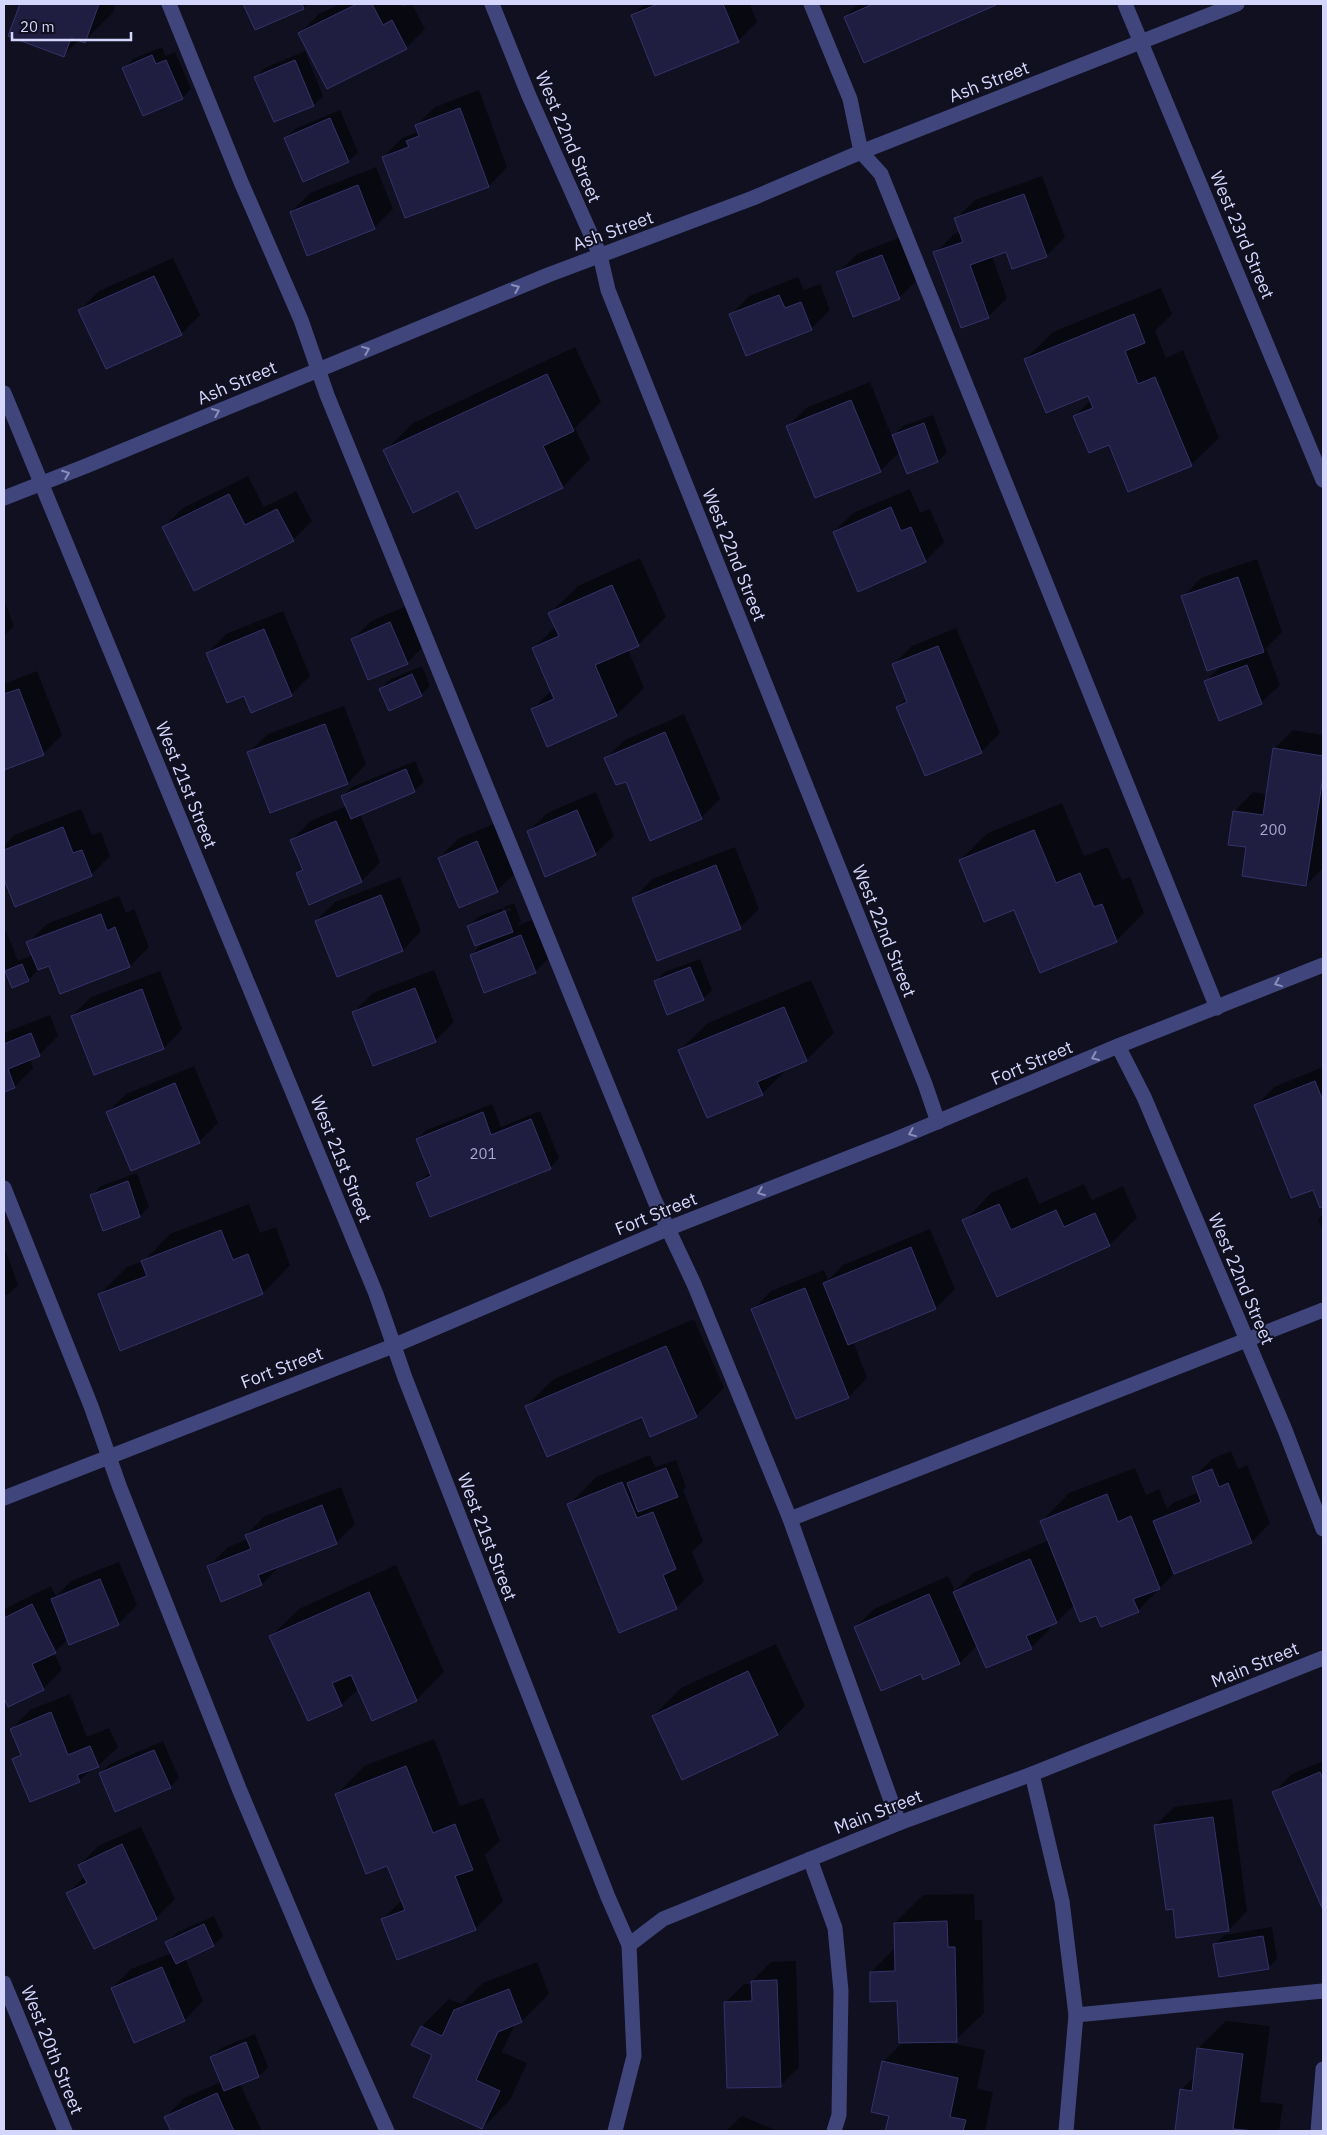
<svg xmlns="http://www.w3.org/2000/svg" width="1327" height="2135" viewBox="0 0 1327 2135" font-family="'IBM Plex Sans',sans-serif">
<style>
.shadow{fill:#0007;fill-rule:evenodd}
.building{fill:#201e40;stroke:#35326a}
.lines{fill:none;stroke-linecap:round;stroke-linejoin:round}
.minor{stroke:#40467b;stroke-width:15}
.oneway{stroke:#8a8ebb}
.labels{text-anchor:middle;stroke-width:4;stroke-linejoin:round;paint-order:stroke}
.number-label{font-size:15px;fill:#a8a8cc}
.street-label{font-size:18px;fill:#d5d6fb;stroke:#101021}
</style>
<rect width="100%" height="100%" fill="#101021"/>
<g class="shadow">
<path d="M21,4H116L112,14L84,41L79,40L64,55L10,35Z"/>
<path d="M245,4H308L303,8L256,29Z"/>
<path d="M340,4H401L402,7L412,4L425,29L406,48L300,33L319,14Z"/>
<path d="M644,4H750L757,22L738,41L632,16Z"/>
<path d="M858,4H995L864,61L845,17Z"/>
<path d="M162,47L165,56L175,52L191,89L182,98L124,68L133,59Z"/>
<path d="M305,51L323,96L314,105L274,121L256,77L265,68Z"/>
<path d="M479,90L507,167L489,186L384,157L402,138L415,133L418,131L416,126L435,107ZM414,144L415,146L405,150V147Z"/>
<path d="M340,110L358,152L349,161L304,180L286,138L295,129Z"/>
<path d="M376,167L393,209L374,228L291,212L310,193Z"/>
<path d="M1042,176L1065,237L1046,256L1007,251L992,256L1007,298L988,317L935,253L954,234L960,231L956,219L975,200Z"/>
<path d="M901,237L918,279L899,298L838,273L857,254Z"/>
<path d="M173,258L200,315L181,334L80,310L99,291Z"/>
<path d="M798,277L804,290L820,284L830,310L811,329L731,315L749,296Z"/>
<path d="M1161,288L1172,314L1155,331L1166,358L1183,350L1219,438L1191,465L1109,443L1075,416L1091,400L1089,394L1025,359L1053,332Z"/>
<path d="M575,347L601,402L575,428L590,459L563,487L476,527L459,489L385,451L413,423Z"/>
<path d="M870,382L892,437L903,426L933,415L947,452L938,461L900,452L880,471L787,427L806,408Z"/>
<path d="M248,476L264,507L296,491L312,521L293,540L164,527L183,508Z"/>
<path d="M910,489L920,513L930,509L944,542L925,561L834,532L853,513Z"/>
<path d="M640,558L666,617L638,645L628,650L644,688L616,715L533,709L552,690L534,648L556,626L550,613L578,586Z"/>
<path d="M1257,559L1282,632L1266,648L1280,685L1261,703L1206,681L1222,665L1183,597L1201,578Z"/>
<path d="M4,600L14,626L4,636Z"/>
<path d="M409,605L426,644L407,663L352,640L371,621Z"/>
<path d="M283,611L310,676L291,695L244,694L208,653L226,634Z"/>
<path d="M956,628L1000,733L981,752L897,707L907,698L893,665L912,646Z"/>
<path d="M422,666L430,686L421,695L380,690L389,680Z"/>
<path d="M37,671L62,735L43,754L4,769V684Z"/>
<path d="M344,706L366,764L348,783L249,752L268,734Z"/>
<path d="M684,714L720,799L701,818L626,780L606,758L625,740Z"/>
<path d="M1293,730L1323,735V868L1306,885L1248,846L1229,844L1235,811L1253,792L1267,795L1274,749Z"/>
<path d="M415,761L424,782L414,791L360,814L380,862L362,881L297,873L304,867L292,840L310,821L347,806L343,796L352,787Z"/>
<path d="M596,792L614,836L595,854L529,831L547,813Z"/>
<path d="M1062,803L1084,856L1108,847L1122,880L1130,877L1144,913L1116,941L1014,908L960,860L988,833Z"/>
<path d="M81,809L92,835L101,832L110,856L91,875L15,905L4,876V846L14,835Z"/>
<path d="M496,823L516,872L497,891L439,858L458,839Z"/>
<path d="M735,847L759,909L740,927L634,898L652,879Z"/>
<path d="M400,877L421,931L403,950L337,975L316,921L335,902Z"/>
<path d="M119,896L126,913L134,909L149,947L130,966L61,992L50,964L37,969L38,970L28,980L13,986L7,973L4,977V932L6,931L18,961L33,955L28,943L47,924Z"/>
<path d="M514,903L521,921L516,926L540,917L554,953L535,972L471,955L485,941L469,927L478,917L502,908L503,911L478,921V923L512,928L506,912L511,910L510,908L505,910L504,907Z"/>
<path d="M700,959L712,990L703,999L655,982L665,972Z"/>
<path d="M434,970L454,1022L435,1041L354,1012L373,993Z"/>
<path d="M160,971L182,1029L164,1048L72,1016L91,997Z"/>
<path d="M811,980L834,1033L806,1060L788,1068L762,1094L680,1050L708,1023Z"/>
<path d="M50,1015L58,1036L39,1055L30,1059L33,1068L15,1087L4,1091V1033Z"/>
<path d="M194,1066L218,1123L199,1142L107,1113L126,1094Z"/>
<path d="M1323,1067V1205L1320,1206L1313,1188L1256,1106L1274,1087Z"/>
<path d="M492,1104L501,1127L540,1111L559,1158L550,1168L417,1183L431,1172L417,1139L427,1130Z"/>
<path d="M137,1173L149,1207L140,1216L104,1229L92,1195L101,1186Z"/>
<path d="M1027,1177L1039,1204L1084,1184L1092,1200L1123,1186L1137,1218L1109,1245L997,1295L964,1221L991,1193Z"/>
<path d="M249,1204L260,1233L276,1227L290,1265L263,1293L121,1349L99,1295L127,1267L144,1261L170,1234Z"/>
<path d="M1323,1214V1231L1318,1220Z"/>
<path d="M930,1229L955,1289L936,1308L853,1341L867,1378L849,1397L797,1418L753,1310L771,1291L824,1270L828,1280L843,1265Z"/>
<path d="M6,1252L18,1285L9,1294L4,1296V1253Z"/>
<path d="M694,1319L724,1388L696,1416L526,1406L554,1379Z"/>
<path d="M1231,1451L1238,1469L1247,1465L1270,1523L1252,1542L1174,1573L1138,1611L1096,1614L1075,1604L1057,1622L1048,1625L1050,1629L1031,1648L977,1645L960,1663L924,1678L921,1672L855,1627L874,1609L948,1576L955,1591L973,1573L1049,1540L1042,1521L1069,1493L1135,1468L1146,1495L1159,1489L1167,1509L1173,1503L1199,1492L1193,1478L1212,1459Z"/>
<path d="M650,1455L655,1467L676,1460L686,1487L683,1490L703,1541L692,1552L704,1581L676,1608L569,1505L596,1477Z"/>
<path d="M341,1487L355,1524L336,1543L280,1566L262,1584L209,1566L228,1547L248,1539L246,1535L265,1516Z"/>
<path d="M119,1562L137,1605L118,1624L68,1639L54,1653L62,1670L43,1689L9,1705L4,1695V1609L51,1586L56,1596L71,1581Z"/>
<path d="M396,1565L444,1672L416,1700L373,1719L359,1688L341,1705L309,1719L271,1636L299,1609Z"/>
<path d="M776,1644L805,1706L777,1734L653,1716L681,1688Z"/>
<path d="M70,1694L87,1737L109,1728L118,1747L99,1765L92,1768L79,1781L14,1759L21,1752L12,1729L30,1710Z"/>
<path d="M434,1739L460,1806L483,1798L500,1841L485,1855L503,1901L475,1929L383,1919L402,1900L388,1865L337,1794L364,1766Z"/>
<path d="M163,1741L179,1778L170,1787L100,1773L110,1764Z"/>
<path d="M1323,1761V1906H1322L1274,1792L1292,1774Z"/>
<path d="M1232,1799L1247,1911L1229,1930L1174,1908L1156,1825L1174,1807Z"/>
<path d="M141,1827L175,1899L156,1918L68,1893L85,1876L80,1865L98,1846Z"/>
<path d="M974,1894L975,1920H982L984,2013L956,2040L946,2042L985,2050L977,2089L993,2092L985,2131H887L890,2115L883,2062L903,2042L899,2000L871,1972L896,1947L895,1923L923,1895Z"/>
<path d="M214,1916L223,1936L214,1945L185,1958L203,2001L185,2020L135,2041L112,1988L131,1969L172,1953L167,1943L176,1933Z"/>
<path d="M1272,1927L1277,1959L1268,1968L1215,1945L1224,1935Z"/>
<path d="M796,1961L799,2067L780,2086L725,2003L744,1984H752V1981L771,1962Z"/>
<path d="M537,1962L549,1994L522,2021L515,2024L502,2052L527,2063L510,2100L482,2128L434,2055L422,2026L449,1999L461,2004L483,1983Z"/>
<path d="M1226,2021L1270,2026L1260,2102L1283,2104L1279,2131H1176L1181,2090L1195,2076L1198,2048Z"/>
<path d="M255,2034L268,2067L259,2076L240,2084L262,2131H172L166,2117L184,2098L221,2082L212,2057L221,2048Z"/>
<path d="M742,2116L778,2131H726Z"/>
</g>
<g class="building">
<path d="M20,4H99L85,43L71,38L64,57L8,36Z"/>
<path d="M243,4H302L304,9L255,30Z"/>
<path d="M357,4H372L383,25L392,20L407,49L327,89L298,33Z"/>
<path d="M658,4H723L739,42L655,76L631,15Z"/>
<path d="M873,4H995L996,5L864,63L844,17Z"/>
<path d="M152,55L156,64L166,60L183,99L143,116L122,68Z"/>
<path d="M295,60L314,106L274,122L254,77Z"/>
<path d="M460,108L489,187L405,218L382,157L409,147L406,141L419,136L415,125Z"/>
<path d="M330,118L349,162L303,182L284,138Z"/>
<path d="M358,185L375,229L307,256L290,212Z"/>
<path d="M1024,194L1047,257L1012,269L1006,252L970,265L989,318L961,328L933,252L963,242L954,218Z"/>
<path d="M882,255L900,299L853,317L836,272Z"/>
<path d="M154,276L182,335L106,369L78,310Z"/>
<path d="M779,295L785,308L801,302L812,330L746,356L729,314Z"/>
<path d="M1134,314L1145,343L1125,351L1138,384L1155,377L1192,466L1128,492L1109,445L1089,453L1073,416L1093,408L1088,396L1046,413L1024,359Z"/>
<path d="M547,374L574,431L543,446L563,488L476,529L458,491L413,513L383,450Z"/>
<path d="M851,400L881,472L815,498L786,426Z"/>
<path d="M924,423L938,462L907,474L892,435Z"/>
<path d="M229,494L245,525L277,509L294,541L194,591L162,527Z"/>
<path d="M891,507L901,531L911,527L926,562L858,592L833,532Z"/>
<path d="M1238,577L1264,652L1207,671L1181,596Z"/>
<path d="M612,585L639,646L595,665L617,716L547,747L531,709L554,699L532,648L559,636L548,613Z"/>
<path d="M390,622L408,664L368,680L351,639Z"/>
<path d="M264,629L292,696L251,713L244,696L227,703L206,653Z"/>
<path d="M938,646L982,753L925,776L896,707L907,702L892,664Z"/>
<path d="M1247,665L1262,704L1219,721L1204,681Z"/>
<path d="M412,674L422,696L389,711L379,689Z"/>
<path d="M19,689L44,755L4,770V694Z"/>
<path d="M325,724L348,784L270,813L247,752Z"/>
<path d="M665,732L702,819L650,841L626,782L616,785L604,758Z"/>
<path d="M1273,748L1323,756V777L1306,886L1242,876L1246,847L1228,845L1233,811L1263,815Z"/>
<path d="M406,769L415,792L351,819L341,796Z"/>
<path d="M577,810L596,855L545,877L527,831Z"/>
<path d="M336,821L362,882L309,905L296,873L303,870L290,840Z"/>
<path d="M63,827L73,853L82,850L92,876L15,907L4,879V850Z"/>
<path d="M1034,830L1056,883L1080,873L1094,907L1102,904L1117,942L1040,973L1014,910L984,922L959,860Z"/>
<path d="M477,841L498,892L459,908L438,858Z"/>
<path d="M716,865L741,929L657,961L632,898Z"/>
<path d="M381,895L403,951L337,977L315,921Z"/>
<path d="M505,911L513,932L475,946L467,926Z"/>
<path d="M101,914L107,931L115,927L130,967L60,994L49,966L38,970L26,942Z"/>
<path d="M521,935L536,973L484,993L470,955Z"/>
<path d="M22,964L29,981L12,988L5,971Z"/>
<path d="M690,967L704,1000L667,1015L654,981Z"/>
<path d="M415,988L436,1042L373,1066L352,1012Z"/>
<path d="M142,989L164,1049L94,1075L71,1016Z"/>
<path d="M784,1007L807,1061L757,1082L763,1095L707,1118L678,1050Z"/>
<path d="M31,1033L40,1056L8,1069L15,1088L4,1092V1044Z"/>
<path d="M1315,1081L1323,1101V1206L1320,1208L1313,1190L1291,1198L1254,1105Z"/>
<path d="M175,1083L200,1143L131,1171L106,1112Z"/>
<path d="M483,1112L491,1135L531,1119L551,1169L430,1217L416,1183L431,1176L416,1139Z"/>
<path d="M128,1181L140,1217L103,1231L90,1195Z"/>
<path d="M999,1204L1011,1230L1056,1210L1064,1227L1095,1213L1110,1246L997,1297L962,1220Z"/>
<path d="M221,1230L233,1260L248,1254L263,1294L120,1351L98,1294L147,1276L141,1261Z"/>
<path d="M911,1247L936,1309L848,1345L823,1283Z"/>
<path d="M805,1288L849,1398L796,1419L751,1309Z"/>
<path d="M666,1346L697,1417L650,1437L642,1417L547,1457L525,1406Z"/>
<path d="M666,1468L678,1497L638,1512L627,1483Z"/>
<path d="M1212,1469L1219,1487L1228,1483L1252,1543L1174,1574L1153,1521L1201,1502L1192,1477Z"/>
<path d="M622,1482L637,1518L653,1512L676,1569L663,1575L677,1609L619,1633L567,1504Z"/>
<path d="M1107,1494L1118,1522L1131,1516L1160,1589L1133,1599L1139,1612L1101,1627L1096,1616L1080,1622L1040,1521Z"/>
<path d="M322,1505L337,1544L258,1575L262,1585L221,1602L207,1566L251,1549L245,1535Z"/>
<path d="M1030,1559L1057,1623L1026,1636L1032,1649L986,1668L953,1592Z"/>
<path d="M100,1579L119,1625L69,1645L51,1599Z"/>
<path d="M369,1592L417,1701L372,1721L351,1675L332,1683L342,1706L308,1721L269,1636Z"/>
<path d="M929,1594L960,1664L923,1680L921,1674L881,1691L854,1627Z"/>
<path d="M32,1604L56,1653L32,1664L44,1690L8,1707L4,1698V1618Z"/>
<path d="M748,1671L778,1735L682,1780L652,1716Z"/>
<path d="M51,1712L68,1755L90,1746L99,1767L77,1775L80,1782L30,1802L12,1759L21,1755L10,1729Z"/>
<path d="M154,1750L171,1788L115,1812L99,1773Z"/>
<path d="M406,1766L433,1833L455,1824L473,1870L455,1876L476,1930L397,1960L381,1919L405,1910L387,1866L366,1874L335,1794Z"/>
<path d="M1320,1772L1323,1780L1322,1908L1272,1792Z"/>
<path d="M1213,1817L1229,1931L1176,1938L1173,1909L1166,1910L1154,1825Z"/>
<path d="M122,1844L157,1919L94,1949L66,1893L87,1883L78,1865Z"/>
<path d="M947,1921L948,1947H955L957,2042L899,2043L897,2001L870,2002V1972L895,1971L894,1923Z"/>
<path d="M204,1924L214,1946L176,1964L165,1942Z"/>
<path d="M1263,1936L1269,1969L1219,1977L1213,1944Z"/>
<path d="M162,1967L185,2021L134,2043L111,1988Z"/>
<path d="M777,1980L781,2087L727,2088L724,2002L752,2001L751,1981Z"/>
<path d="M509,1989L522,2022L498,2032L476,2080L500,2091L482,2129L413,2097L432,2055L411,2045L421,2026L442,2036L454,2010Z"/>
<path d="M246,2042L259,2077L224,2091L210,2057Z"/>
<path d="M1197,2048L1243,2054L1233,2129L1255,2131H1175L1180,2089L1192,2091Z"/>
<path d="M882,2061L958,2078L950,2117L966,2120L963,2131H885L889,2116L871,2112Z"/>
<path d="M217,2093L234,2131H171L164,2117Z"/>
</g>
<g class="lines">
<g class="minor">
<path d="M169,4L241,182L301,320L327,395L654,1199L694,1284L790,1519L899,1823"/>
<path d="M492,4L529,96L600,255L608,290L925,1084L938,1122"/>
<path d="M811,4L850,99L861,152L881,174L1217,1008"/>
<path d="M1125,4L1323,480"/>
<path d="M4,393L376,1294L405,1378L608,1897L629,1945L634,2056L615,2131"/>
<path d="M4,498L86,466L548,275L753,198L861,152L1237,4"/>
<path d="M1118,1046L1144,1097L1285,1430L1323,1529"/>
<path d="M4,1188L91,1406L120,1488L240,1791L321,1983L387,2131"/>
<path d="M4,1498L393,1346L667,1229L894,1140L1118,1046L1323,965"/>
<path d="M790,1519L1323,1310"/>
<path d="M1032,1774L1062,1901L1076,2015L1066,2131"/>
<path d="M810,1859L835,1928L841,1991L839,2115L834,2131"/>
<path d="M629,1945L663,1919L899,1823L1032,1774L1323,1658"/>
<path d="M4,1983L65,2131"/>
<path d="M1076,2015L1323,1991"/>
<path d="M1318,2131L1323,2069"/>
</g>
</g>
<defs><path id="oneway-chevron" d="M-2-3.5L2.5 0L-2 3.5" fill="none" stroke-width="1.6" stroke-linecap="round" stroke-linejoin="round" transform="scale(1.25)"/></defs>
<g class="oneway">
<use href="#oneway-chevron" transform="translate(516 288) rotate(-23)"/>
<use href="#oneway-chevron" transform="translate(366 350) rotate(-22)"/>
<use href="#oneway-chevron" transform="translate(216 412) rotate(-23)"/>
<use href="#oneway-chevron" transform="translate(66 474) rotate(-21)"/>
<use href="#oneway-chevron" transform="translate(1278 983) rotate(158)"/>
<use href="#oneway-chevron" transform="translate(1095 1057) rotate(157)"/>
<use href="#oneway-chevron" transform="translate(912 1133) rotate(158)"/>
<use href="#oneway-chevron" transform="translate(761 1192) rotate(159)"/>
</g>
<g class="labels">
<g class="number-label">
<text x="1273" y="835">200</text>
<text x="483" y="1159">201</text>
</g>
<g class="street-label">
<text transform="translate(989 82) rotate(-21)" y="6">Ash Street</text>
<text transform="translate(568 137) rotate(67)" y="6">West 22nd Street</text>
<text transform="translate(613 231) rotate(-20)" y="6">Ash Street</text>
<text transform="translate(1242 235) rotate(67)" y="6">West 23rd Street</text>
<text transform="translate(237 383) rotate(-23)" y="6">Ash Street</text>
<text transform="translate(734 555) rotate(68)" y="6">West 22nd Street</text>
<text transform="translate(186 785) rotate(68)" y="6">West 21st Street</text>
<text transform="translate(884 931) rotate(68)" y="6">West 22nd Street</text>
<text transform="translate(1032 1063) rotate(-23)" y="6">Fort Street</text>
<text transform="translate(341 1159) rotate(68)" y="6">West 21st Street</text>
<text transform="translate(656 1214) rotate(-22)" y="6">Fort Street</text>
<text transform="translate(1241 1279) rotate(67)" y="6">West 22nd Street</text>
<text transform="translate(282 1368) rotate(-21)" y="6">Fort Street</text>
<text transform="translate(487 1537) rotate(69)" y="6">West 21st Street</text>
<text transform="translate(1255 1665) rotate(-22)" y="6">Main Street</text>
<text transform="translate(878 1812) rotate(-21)" y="6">Main Street</text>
<text transform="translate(52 2050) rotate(68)" y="6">West 20th Street</text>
</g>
</g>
<rect width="1327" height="2135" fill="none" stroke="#d5d6fb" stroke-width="10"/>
<path d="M12 32v8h119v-8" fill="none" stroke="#d5d6fb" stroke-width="2.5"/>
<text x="20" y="32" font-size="15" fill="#d5d6fb" stroke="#101021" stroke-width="4" paint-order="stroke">20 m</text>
</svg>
